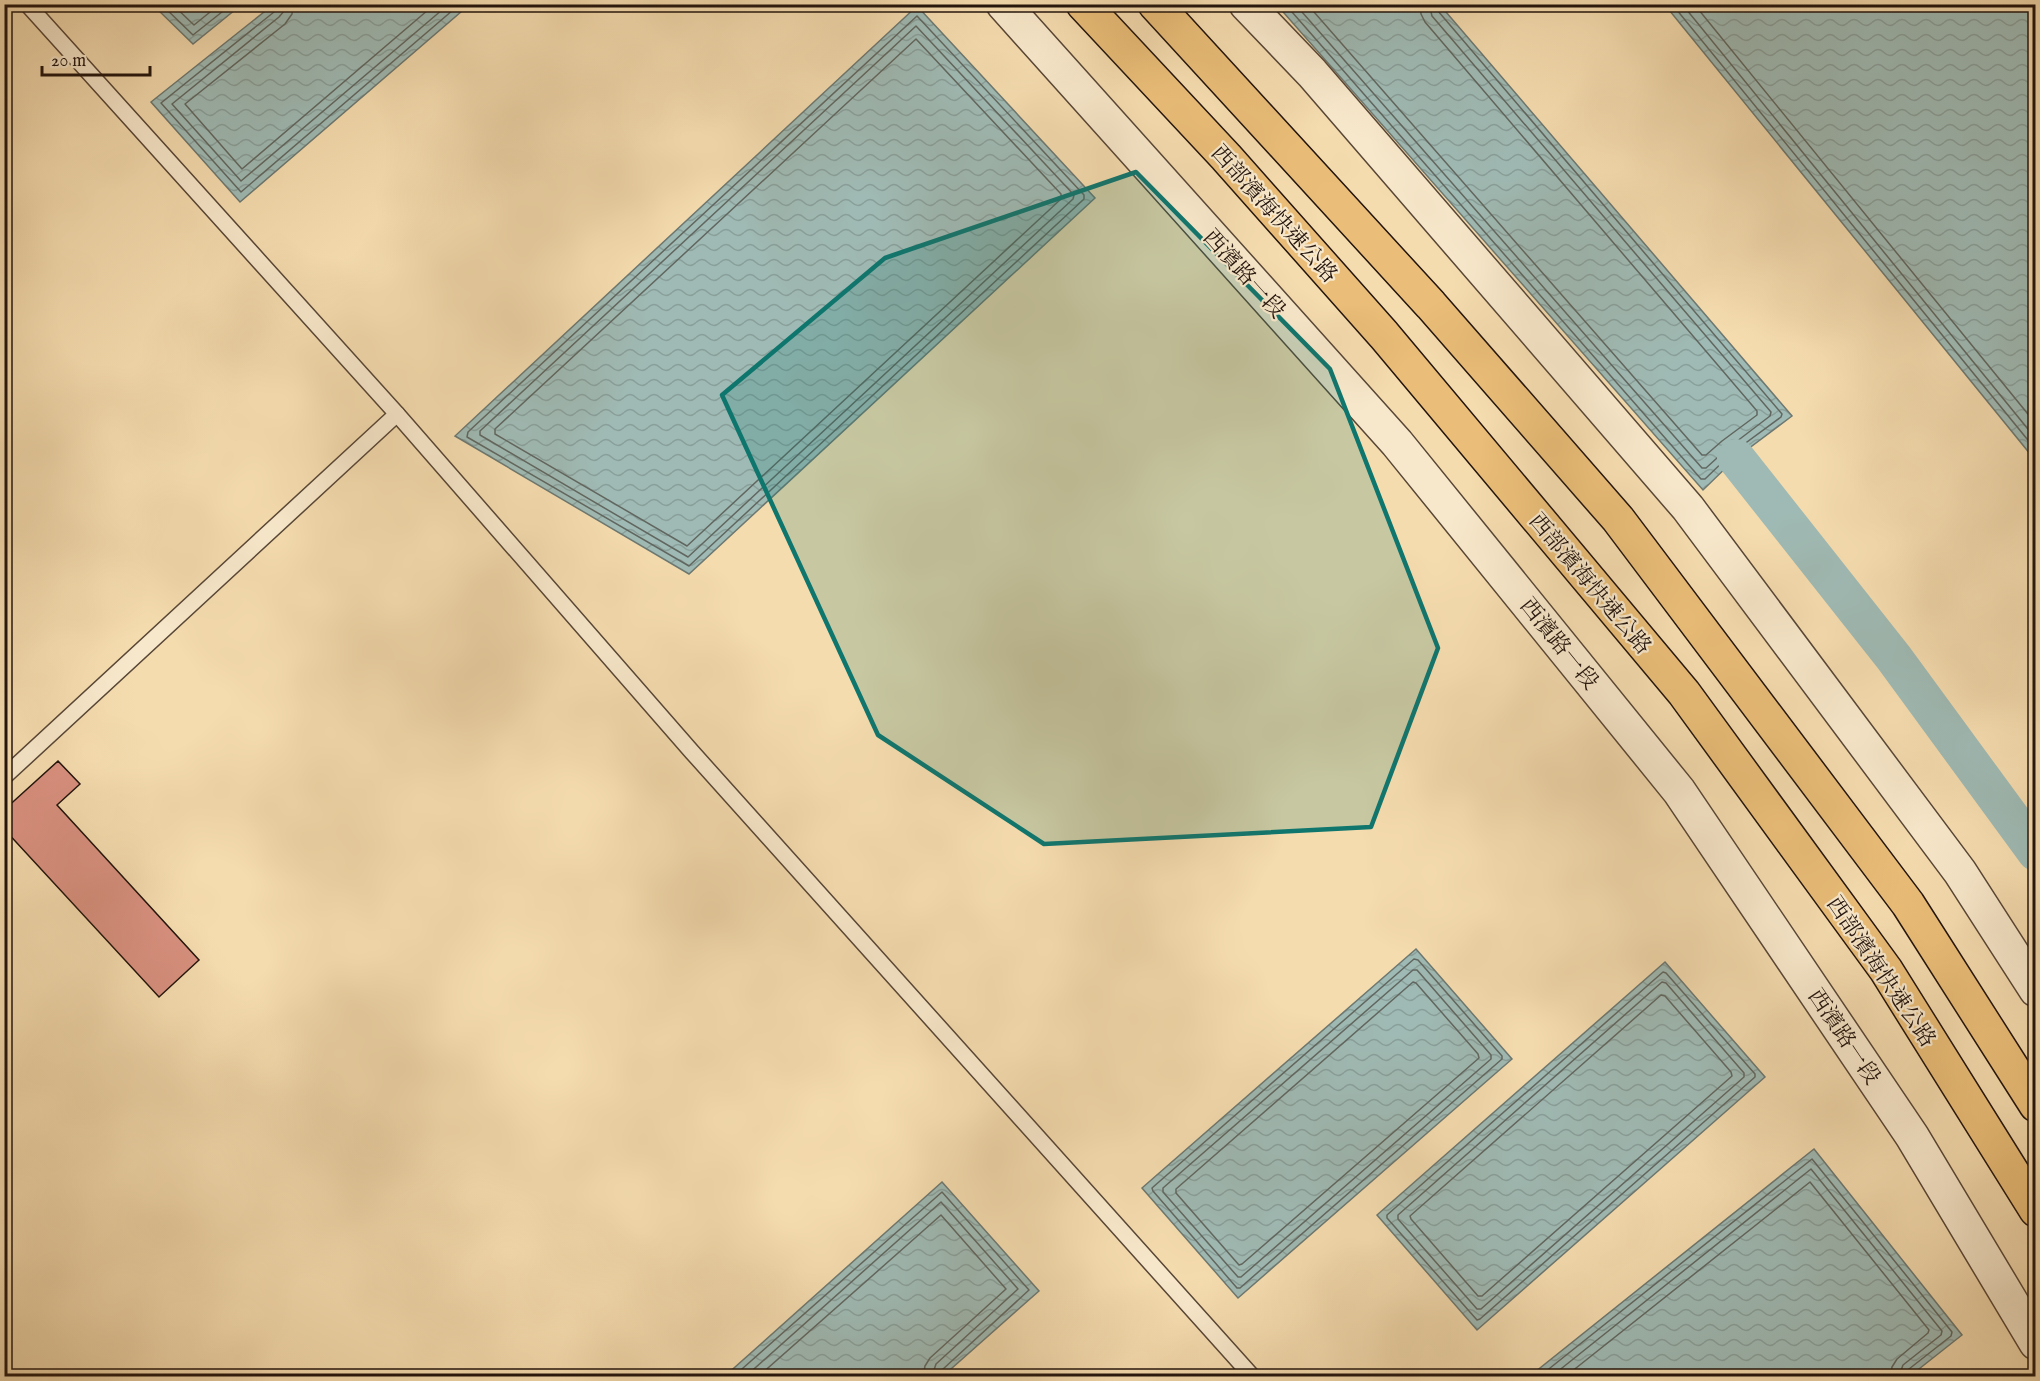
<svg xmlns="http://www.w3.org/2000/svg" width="2040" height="1381" viewBox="0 0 2040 1381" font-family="'IM FELL English','Noto Serif TC',serif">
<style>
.water{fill:url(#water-waves);stroke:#6d7871;stroke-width:1.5}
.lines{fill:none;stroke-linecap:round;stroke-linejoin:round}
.shore{stroke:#616760;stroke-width:1.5}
.canal{stroke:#9fbab4;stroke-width:38}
.building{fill:#d99180;stroke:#23140d;stroke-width:1.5}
.service-casing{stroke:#584636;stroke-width:18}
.tertiary-casing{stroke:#584636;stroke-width:36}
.trunk-casing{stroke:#23140d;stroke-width:36}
.service{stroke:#f8e8cb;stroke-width:15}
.tertiary{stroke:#f8e8cb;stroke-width:33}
.trunk{stroke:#eabe78;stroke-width:33}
.marked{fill:#0f766e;fill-opacity:0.2;stroke:#0f766e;stroke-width:4.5;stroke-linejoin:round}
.labels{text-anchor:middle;stroke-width:4.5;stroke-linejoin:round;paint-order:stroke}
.street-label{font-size:22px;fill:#23140d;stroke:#f8e8cb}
</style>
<defs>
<pattern id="water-waves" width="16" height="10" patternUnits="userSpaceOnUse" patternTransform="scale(1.5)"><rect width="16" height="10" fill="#9fbab4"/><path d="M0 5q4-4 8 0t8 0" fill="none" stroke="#899f9a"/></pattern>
</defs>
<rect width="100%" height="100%" fill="#f5dcaf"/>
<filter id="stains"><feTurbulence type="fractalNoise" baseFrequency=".00333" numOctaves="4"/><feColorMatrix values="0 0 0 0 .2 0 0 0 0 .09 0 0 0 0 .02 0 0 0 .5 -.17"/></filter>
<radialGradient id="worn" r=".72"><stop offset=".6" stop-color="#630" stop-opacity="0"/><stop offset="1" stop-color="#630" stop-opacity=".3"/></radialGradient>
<g class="water">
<path d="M274,4L469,5L240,202L151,102Z"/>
<path d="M153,5H241L193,44Z"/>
<path d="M1277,5H1440L1792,416L1736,458L1703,490Z"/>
<path d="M1665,5H2035V460Z"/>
<path d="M917,6L1095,198L689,574L455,436Z"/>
<path d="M1416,949L1512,1059L1238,1298L1142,1188Z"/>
<path d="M1665,962L1765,1077L1477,1330L1377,1215Z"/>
<path d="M1814,1149L1962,1335L1910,1376H1530Z"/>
<path d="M942,1182L1039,1291L943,1376H725Z"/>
</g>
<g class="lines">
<g class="shore">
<path d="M161,4L193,35L232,4"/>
<path d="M172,4L194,25L220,4"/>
<path d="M277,4L274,12L161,103L241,192L460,4"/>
<path d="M284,4V11L279,17L172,104L241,181L449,4"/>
<path d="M293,4L292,14L285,24L185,104L242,169L435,4"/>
<path d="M1285,4L1701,479H1705L1732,453L1781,417L1782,414L1438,11L1436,4"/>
<path d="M1295,4L1702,468H1706L1728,448L1770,416L1771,412L1432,16L1429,4"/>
<path d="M1307,4L1702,455H1706L1722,441L1757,415V411L1425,22L1421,14L1420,4"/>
<path d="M1672,4L2036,450"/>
<path d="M1682,4L2036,439"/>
<path d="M1694,4L2036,424"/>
<path d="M917,16L1084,195V199L689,566L467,437L468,432Z"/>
<path d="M916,26L1074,195L1073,199L688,557L480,435V431Z"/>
<path d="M916,39L1061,194V199L687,546L495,434V429Z"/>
<path d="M1414,959L1418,960L1502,1056V1059L1240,1288H1237L1153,1191L1152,1188Z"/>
<path d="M1413,970H1417L1491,1055V1059L1241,1277H1238L1163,1192V1188Z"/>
<path d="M1663,972L1666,973L1755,1074V1077L1480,1319L1477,1320L1387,1218V1215Z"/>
<path d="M1413,982L1416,983L1478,1054L1479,1058L1242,1264L1239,1265L1176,1193V1189Z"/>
<path d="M1662,982L1666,983L1744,1073V1077L1481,1309H1477L1398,1219V1215Z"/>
<path d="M1661,995L1665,996L1731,1072L1732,1076L1482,1296H1478L1411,1219L1410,1216Z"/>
<path d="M734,1376L942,1192L1029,1290L942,1370L940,1376"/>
<path d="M746,1376L941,1202L1018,1289L936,1364L932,1376"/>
<path d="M759,1376L941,1215L1006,1289L930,1358L925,1366L923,1376"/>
<path d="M1540,1376L1812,1159L1952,1332L1951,1336L1909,1369L1907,1376"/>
<path d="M1552,1376L1811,1169L1942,1331L1941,1335L1903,1365L1899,1376"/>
<path d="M1566,1376L1810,1182L1929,1330L1928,1333L1897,1359L1892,1367L1890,1376"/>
</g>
<path class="canal" d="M1736,458L1894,658L2036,852"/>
</g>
<path class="building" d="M58,761L80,784L57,805L199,960L159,997L4,829V810Z"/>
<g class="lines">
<defs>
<g id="service">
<path d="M27,4L397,414L692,752L1252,1376"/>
<path d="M4,777L397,414"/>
</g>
<g id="tertiary">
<path d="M1003,4L1397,443L1679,791L1912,1136L2036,1343"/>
<path d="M1246,4L1312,73L1688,508L1960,872L2036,990"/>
</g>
<g id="trunk">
<path d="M1083,4L1226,157L1384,335L1684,693L1886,970L2036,1210"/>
<path d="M1155,4L1431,305L1618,519L1908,904L2036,1105"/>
</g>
</defs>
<use href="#service" class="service-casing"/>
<use href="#tertiary" class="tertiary-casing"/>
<use href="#trunk" class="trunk-casing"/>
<use href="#service" class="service"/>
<use href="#tertiary" class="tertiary"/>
<use href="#trunk" class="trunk"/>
</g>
<path class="marked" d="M1136,172L1330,369L1438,648L1371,827L1044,844L878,735L722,395L885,258Z"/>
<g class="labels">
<g class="street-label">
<text transform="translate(1275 213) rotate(48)" y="8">西部濱海快速公路</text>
<text transform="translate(1245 273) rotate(48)" y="8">西濱路一段</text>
<text transform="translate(1591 583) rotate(50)" y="8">西部濱海快速公路</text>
<text transform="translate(1560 643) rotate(51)" y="8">西濱路一段</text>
<text transform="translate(1882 971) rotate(56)" y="8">西部濱海快速公路</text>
<text transform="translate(1845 1036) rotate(56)" y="8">西濱路一段</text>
</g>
</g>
<rect width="2040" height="1381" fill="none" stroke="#f5dcaf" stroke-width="24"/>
<rect x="6" y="6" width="2028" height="1369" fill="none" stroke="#23140d" stroke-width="3"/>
<rect x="12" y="12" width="2016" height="1357" fill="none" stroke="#23140d" stroke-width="1.5"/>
<path d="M42 66v9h108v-9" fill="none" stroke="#23140d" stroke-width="3"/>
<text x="51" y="66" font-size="18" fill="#23140d" stroke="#f8e8cb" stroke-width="4.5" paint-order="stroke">20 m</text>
<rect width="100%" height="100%" filter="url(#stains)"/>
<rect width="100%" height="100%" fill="url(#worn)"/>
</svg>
